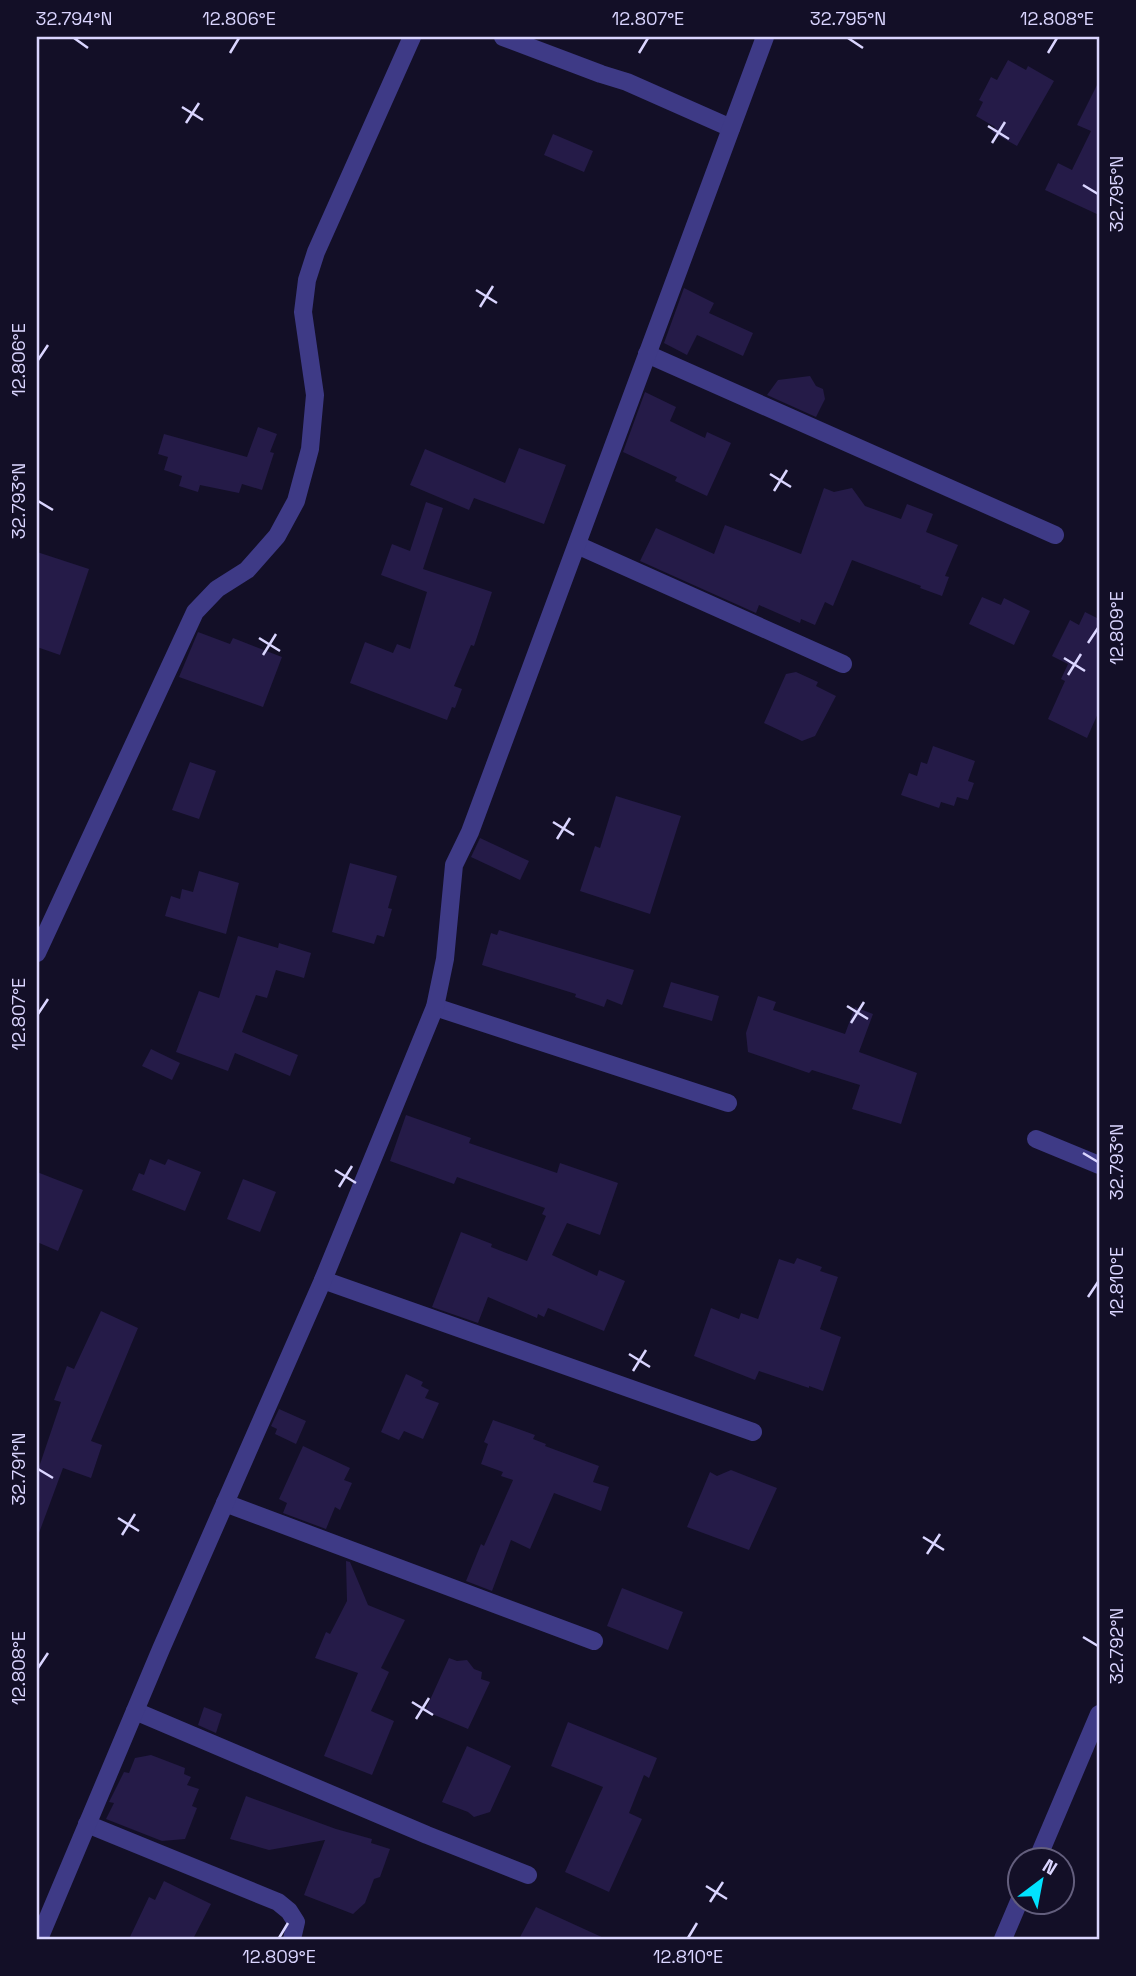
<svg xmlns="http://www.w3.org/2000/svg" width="1136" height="1976" viewBox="0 0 1136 1976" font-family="'Space Grotesk',sans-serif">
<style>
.building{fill:#251b48}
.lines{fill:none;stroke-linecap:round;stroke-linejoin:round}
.minor{stroke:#3e3a86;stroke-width:18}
.ticks{fill:none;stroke:#dad5ff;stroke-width:2.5}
.neatline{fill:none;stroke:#dad5ff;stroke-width:2.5}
.ticks-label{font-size:18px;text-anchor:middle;fill:#dad5ff}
</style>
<rect width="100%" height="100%" fill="#130f27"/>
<g class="building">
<path d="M1008,60L1026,70L1028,66L1054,81L1017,146L992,132L995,127L976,116L983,102L979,100L991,77L997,80Z"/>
<path d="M1099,81V215L1045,190L1058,163L1072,170L1091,131L1077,125Z"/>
<path d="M553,134L593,151L584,172L544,155Z"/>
<path d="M684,288L714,303L709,313L753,333L743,356L697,335L687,355L664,343Z"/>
<path d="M810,376L816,386L823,389L825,399L816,417L767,395L778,380Z"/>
<path d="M645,392L676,407L670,421L705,438L707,432L731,443L707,496L675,481L677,477L623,452Z"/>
<path d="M258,427L277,434L270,452L274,453L262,490L242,484L239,493L200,485L198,492L179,486L182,476L164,470L168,457L158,454L164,434L247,457Z"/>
<path d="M519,448L566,465L544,524L474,498L469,510L410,485L425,449L505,483Z"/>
<path d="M824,488L834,492L852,488L865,506L901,519L907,504L933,514L926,532L958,545L945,576L949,577L942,596L920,588L921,586L852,560L833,606L825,602L815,625L801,619L800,623L759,605L756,613L640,561L656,528L714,554L725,525L801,554Z"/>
<path d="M426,502L443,508L423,569L492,592L474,646L471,645L454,686L462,689L455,708L452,707L447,720L350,683L365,642L393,653L397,644L410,649L427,592L381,575L392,544L410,551Z"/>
<path d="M37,552L89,569L60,655L37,647Z"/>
<path d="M982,597L1001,605L1004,598L1030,611L1014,645L969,624Z"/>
<path d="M1085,612L1099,619V711L1087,738L1048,719L1065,681L1061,679L1068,664L1052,656L1070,620L1079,625Z"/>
<path d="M198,632L230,644L233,638L282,657L263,707L179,677Z"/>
<path d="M796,672L818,682L816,686L836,696L815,736L802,741L764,723L786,674Z"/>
<path d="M933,746L975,761L968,781L974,783L968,800L957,797L954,806L941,802L939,808L901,795L909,773L917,776L921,762L927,764Z"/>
<path d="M190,762L216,771L199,819L172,810Z"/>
<path d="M616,796L681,816L650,914L580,891L595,846L600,848Z"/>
<path d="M480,838L529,861L520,880L471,857Z"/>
<path d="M350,863L397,876L388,908L392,909L384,937L377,935L374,944L332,932Z"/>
<path d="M199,871L239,883L226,934L165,916L171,896L180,899L182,889L193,892Z"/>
<path d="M499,930L634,970L622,1005L607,999L604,1007L575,997L576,994L482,965L491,933L497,935Z"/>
<path d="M238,936L278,948L279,943L311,953L304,978L276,970L267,998L256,995L242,1032L298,1055L290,1076L235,1053L228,1071L176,1052L199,991L219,998Z"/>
<path d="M671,982L719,996L712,1021L663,1007Z"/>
<path d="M758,996L776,1002L773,1010L845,1034L855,1007L873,1014L859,1052L917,1073L901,1124L852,1109L860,1085L812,1070L809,1073L748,1052L746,1033Z"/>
<path d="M151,1049L180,1063L172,1080L142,1066Z"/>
<path d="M406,1115L471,1138L469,1143L557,1173L560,1163L618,1183L600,1235L567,1223L552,1255L597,1276L599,1270L625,1281L604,1331L548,1308L544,1317L538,1314L537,1318L488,1297L478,1323L432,1307L461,1232L492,1244L491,1247L527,1261L546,1216L542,1214L545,1208L457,1177L454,1184L390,1161Z"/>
<path d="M150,1159L165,1165L168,1159L201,1172L185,1211L132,1190L139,1173L144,1175Z"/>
<path d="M37,1172L83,1190L58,1251L37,1242Z"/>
<path d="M243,1179L276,1192L260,1232L227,1219Z"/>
<path d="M797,1258L822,1267L820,1271L838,1277L820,1329L841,1337L823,1391L809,1386V1388L759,1371L755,1380L694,1356L711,1308L739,1319L741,1313L758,1319L779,1259L794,1264Z"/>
<path d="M101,1311L138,1328L91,1441L102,1445L91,1478L63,1468L39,1533H37V1473L61,1402L54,1400L67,1366L74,1369Z"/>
<path d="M406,1374L423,1382L421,1386L429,1390L425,1398L439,1403L423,1439L404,1431L399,1440L381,1432Z"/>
<path d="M279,1409L306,1421L296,1444L275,1434L277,1429L271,1426Z"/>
<path d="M493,1420L535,1435L533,1439L546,1444L545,1446L599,1466L593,1482L609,1487L601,1511L554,1493L530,1549L511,1540L492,1591L466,1581L481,1544L484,1546L513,1480L501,1476L503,1472L481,1464L488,1444L484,1442Z"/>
<path d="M303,1446L350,1468L344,1480L352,1483L340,1510L335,1507L326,1529L283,1513L287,1503L279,1499Z"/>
<path d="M731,1470L777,1488L749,1550L687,1527L710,1472L717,1476Z"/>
<path d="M346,1561L350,1562L368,1605L405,1620L381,1668L389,1672L371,1711L394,1721L372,1775L324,1756L358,1673L315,1658L326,1632L330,1634L347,1601Z"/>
<path d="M622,1588L683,1612L668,1650L607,1626Z"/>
<path d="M449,1658L457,1661L467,1660L474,1669L482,1672L481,1679L490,1682L468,1729L425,1711Z"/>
<path d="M204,1707L222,1714L216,1733L198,1725Z"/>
<path d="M568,1722L657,1758L649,1778L644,1775L629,1813L642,1819L609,1892L565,1872L603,1787L551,1766Z"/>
<path d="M467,1746L511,1766L490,1812L474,1817L468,1812L442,1802Z"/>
<path d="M151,1755L185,1768L184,1774L191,1777L187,1785L199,1789L192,1806L197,1808L185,1839L162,1841L106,1819L114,1803L109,1802L124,1772L129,1773L135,1758Z"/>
<path d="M246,1796L336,1829L372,1839L371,1843L390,1849L380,1877L374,1879L365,1903L353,1914L304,1895L325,1840L269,1850L230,1839Z"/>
<path d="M164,1881L211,1904L193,1939H129L149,1897L155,1900Z"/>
<path d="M536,1907L606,1939H519Z"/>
</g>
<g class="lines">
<g class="minor">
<path d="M503,37L601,74L627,82L731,128"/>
<path d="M647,354L1055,535"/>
<path d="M577,545L843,664"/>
<path d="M37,953L195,612L217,589L247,570L277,536L296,501L310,449L315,395L303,312L307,280L316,252L412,37"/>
<path d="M435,1007L728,1103"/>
<path d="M1036,1139L1099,1165"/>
<path d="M323,1280L753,1432"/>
<path d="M225,1503L594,1641"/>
<path d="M135,1711L427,1835L528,1875"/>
<path d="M87,1824L278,1902L289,1911L296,1922L292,1939"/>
<path d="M1037,1860L1099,1714"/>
<path d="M39,1939L161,1649L323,1280L435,1007L445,959L454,865L470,832L765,37"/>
<path d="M1003,1939L1020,1899"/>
</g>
</g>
<path class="ticks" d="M74,38L88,48M848,38L863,48M230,53L239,38M639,53L648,38M1048,53L1057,38M182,107L203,120M186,123L199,103M988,126L1009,139M992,143L1005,122M1083,185L1098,194M476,290L497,303M480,307L493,286M38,360L48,345M770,474L791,487M774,491L787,470M38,501L53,510M259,638L280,651M1088,643L1098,628M263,655L276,634M1064,658L1085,671M1068,675L1081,654M553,822L574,835M557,839L570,818M847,1006L868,1019M38,1014L48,999M851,1023L864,1002M1083,1153L1098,1162M335,1170L356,1183M339,1187L352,1166M1088,1297L1098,1282M629,1354L650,1367M633,1371L646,1350M38,1469L53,1478M118,1518L139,1531M122,1535L135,1514M923,1537L944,1550M927,1554L940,1534M1083,1637L1098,1646M38,1668L48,1653M412,1702L433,1715M416,1719L429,1698M706,1886L727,1899M710,1902L723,1882M279,1938L288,1923M688,1938L697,1923"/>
<rect width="1136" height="1976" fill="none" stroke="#130f27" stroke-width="77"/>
<g transform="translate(1041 1881) rotate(32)"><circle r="33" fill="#130f27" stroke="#635e7d" stroke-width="2"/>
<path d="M0-5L12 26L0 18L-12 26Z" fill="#01e2ff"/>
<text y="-10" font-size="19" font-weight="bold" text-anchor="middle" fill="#dad5ff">N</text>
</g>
<rect x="38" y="38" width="1060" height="1900" class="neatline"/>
<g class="ticks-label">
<text x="74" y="25">32.794°N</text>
<text x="239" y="25">12.806°E</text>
<text x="648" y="25">12.807°E</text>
<text x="848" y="25">32.795°N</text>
<text x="1057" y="25">12.808°E</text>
<text transform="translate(1117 194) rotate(-90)" y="6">32.795°N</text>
<text transform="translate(19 360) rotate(-90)" y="6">12.806°E</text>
<text transform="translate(19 501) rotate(-90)" y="6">32.793°N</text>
<text transform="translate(1117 628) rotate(-90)" y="6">12.809°E</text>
<text transform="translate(19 1014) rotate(-90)" y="6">12.807°E</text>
<text transform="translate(1117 1162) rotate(-90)" y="6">32.793°N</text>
<text transform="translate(1117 1282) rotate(-90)" y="6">12.810°E</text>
<text transform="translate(19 1469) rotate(-90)" y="6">32.791°N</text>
<text transform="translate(1117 1646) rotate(-90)" y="6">32.792°N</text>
<text transform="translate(19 1668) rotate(-90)" y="6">12.808°E</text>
<text x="279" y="1963">12.809°E</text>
<text x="688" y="1963">12.810°E</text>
</g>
</svg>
